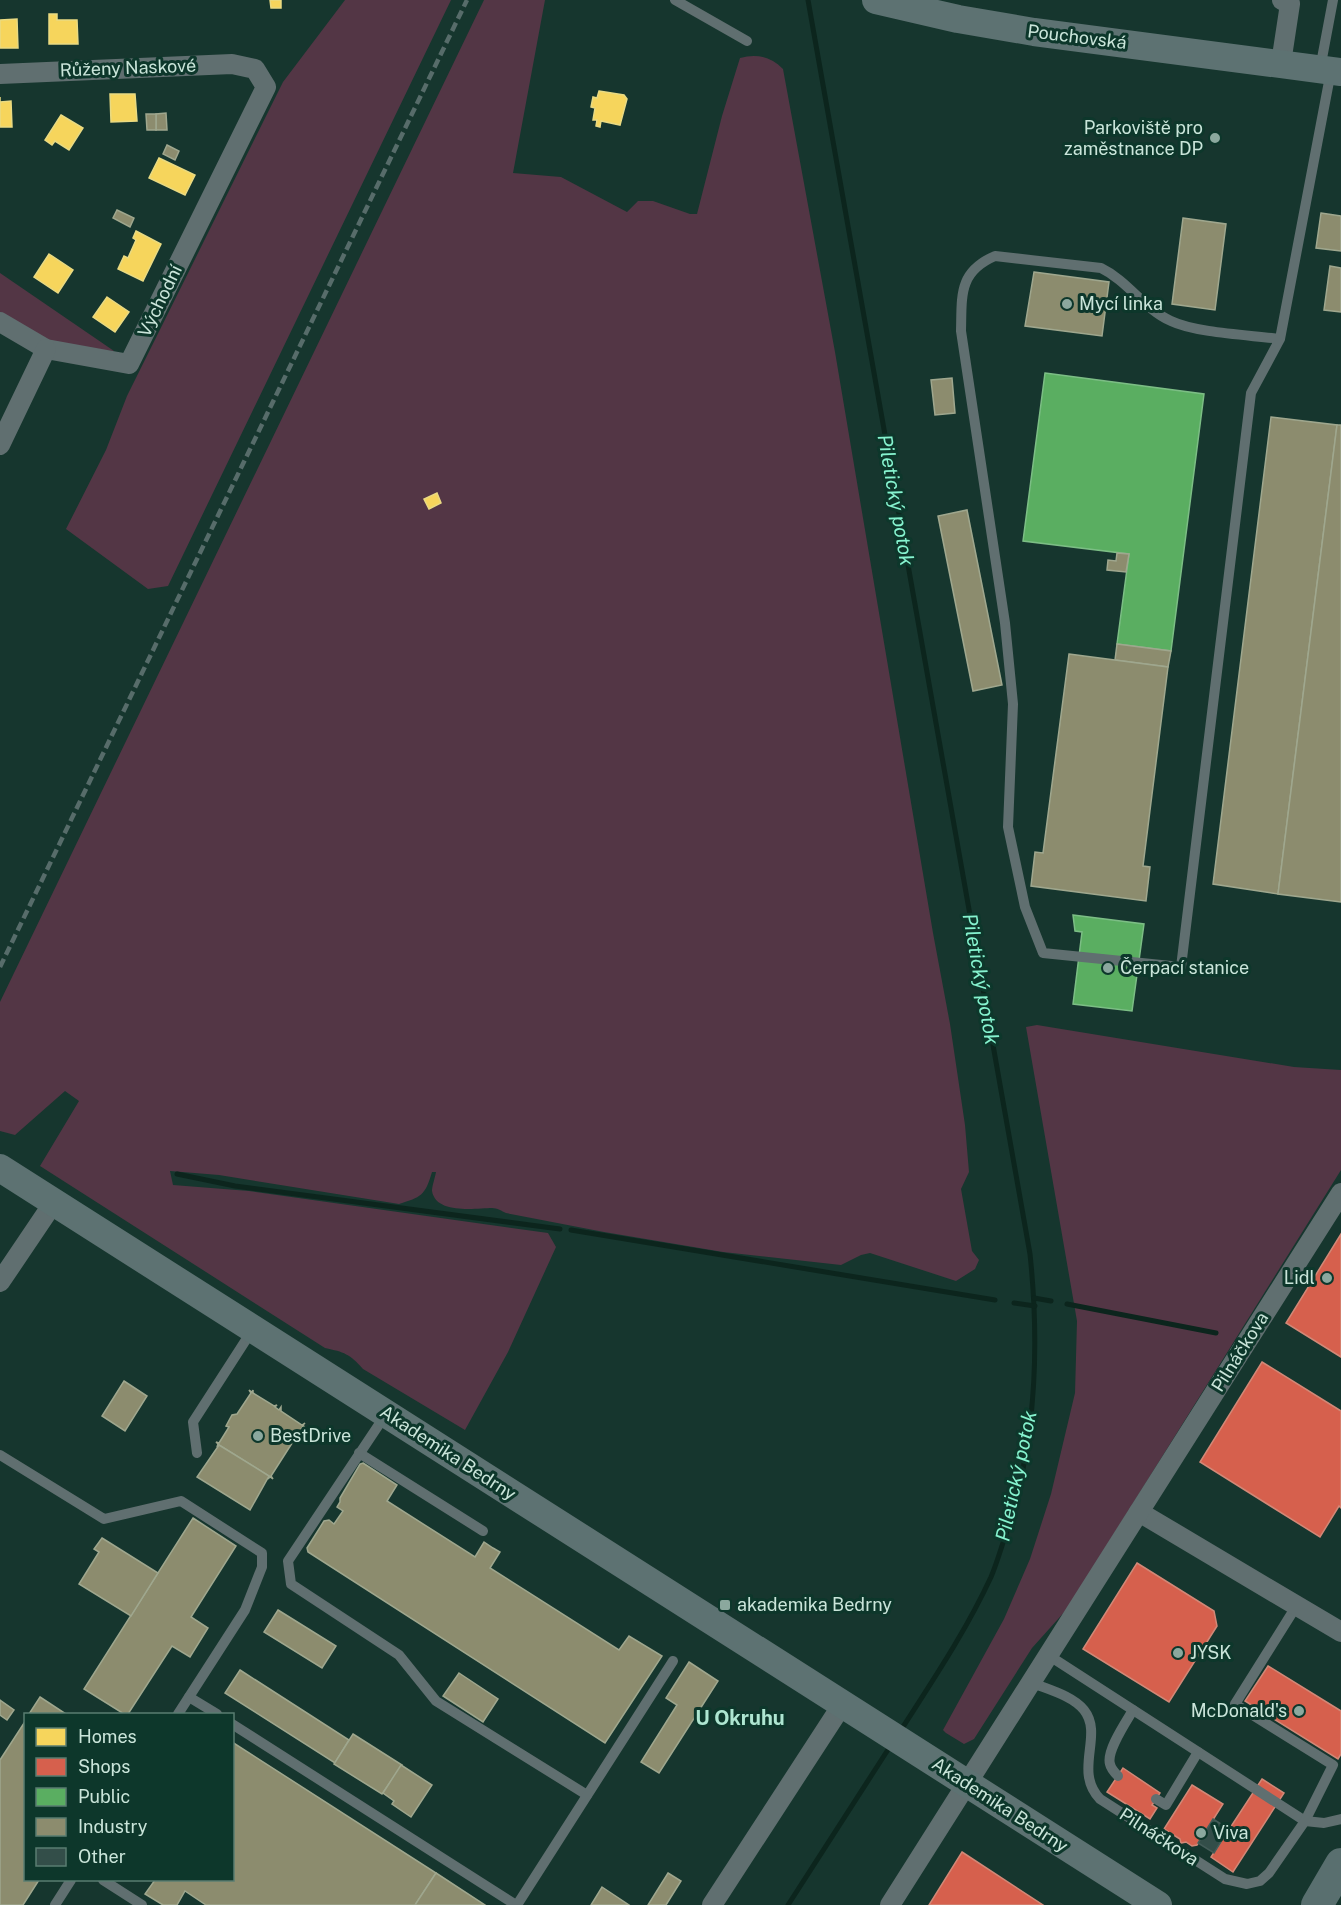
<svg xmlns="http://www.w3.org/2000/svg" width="1341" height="1905" viewBox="0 0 1341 1905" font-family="'Public Sans',sans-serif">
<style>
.green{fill:#533645}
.homes{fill:#f6d55c;stroke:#e9da82;stroke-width:1.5}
.shops{fill:#d6604d;stroke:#d28877;stroke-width:1.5}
.public{fill:#5aae61;stroke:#7cbe85;stroke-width:1.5}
.industry{fill:#8c8c6e;stroke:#9fa78e;stroke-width:1.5}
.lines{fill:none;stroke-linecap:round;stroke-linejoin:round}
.stream{stroke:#0c251d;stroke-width:5}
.building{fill:#334e49;stroke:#435c58;stroke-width:1.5}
.lane{stroke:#606f70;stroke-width:10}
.street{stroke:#606f70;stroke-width:20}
.secondary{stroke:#5d7272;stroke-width:28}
.primary{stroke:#596f6f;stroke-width:32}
.rail{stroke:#576c6a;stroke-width:4.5;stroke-dasharray:9 4.5;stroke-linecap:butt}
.poi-dot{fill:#8ba89e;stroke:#0d372b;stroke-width:2}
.labels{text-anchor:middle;stroke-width:6;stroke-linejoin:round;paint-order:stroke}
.street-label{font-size:18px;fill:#cae5da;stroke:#0d372b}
.poi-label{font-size:18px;fill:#cae5da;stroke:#0d372b;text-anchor:start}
.water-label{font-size:20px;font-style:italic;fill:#86f3cf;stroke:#0d372b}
.neighbourhood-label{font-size:20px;font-weight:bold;fill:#aee6d1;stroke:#0d372b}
</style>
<rect width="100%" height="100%" fill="#16362e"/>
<g class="green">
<path d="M345,0H451L168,586L148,589L66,529L106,450L127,396L283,82Z"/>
<path d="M484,0H545L513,173L561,177L627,212L638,201H653L690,214H697L722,116L740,58C757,53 771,57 783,69L835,352L933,933L950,1024L965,1125L969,1172L961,1189L972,1251L979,1260L975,1269L956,1281L870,1253L861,1255L841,1265L723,1252L604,1232L506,1213C502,1211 497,1208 492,1208C477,1208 436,1215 432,1191C432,1186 435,1178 436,1172H432C425,1196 421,1197 399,1204L219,1175L170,1171L173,1185L249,1191L548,1233L556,1247L508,1352L465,1430L363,1369C350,1354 344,1352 325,1348L40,1166L79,1101L65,1091L15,1135L0,1131V1002Z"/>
<path d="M0,273L114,351L52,348L0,312Z"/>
<path d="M1037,1025L1294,1067L1341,1070V1170L1067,1609L1032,1648L974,1739L964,1744L946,1733L943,1730L1004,1619L1030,1559L1051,1494L1075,1393L1077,1321L1026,1027Z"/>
</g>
<g class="homes">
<path d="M270,0H281V8H271Z"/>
<path d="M49,14H57V20H77L78,44H49Z"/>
<path d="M17,19L18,48H0V20Z"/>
<path d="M599,91L624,95L627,99L620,125L601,121L600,127L596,126L597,120H593L595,108L591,107L593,97L597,98Z"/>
<path d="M110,94H135L137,121L111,122Z"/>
<path d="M0,97V102L11,101L12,127H0Z"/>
<path d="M61,115L83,128L69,150L55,141L52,145L45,140Z"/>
<path d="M159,158L195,175L185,195L149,178Z"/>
<path d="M136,231L161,244L143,281L118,269L124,256L128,258L136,240L133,238Z"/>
<path d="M49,254L73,270L58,293L34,277Z"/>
<path d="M107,297L129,312L115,332L93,317Z"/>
<path d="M437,493L441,503L429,509L424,499Z"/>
</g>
<g class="shops">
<path d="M1341,1234V1357L1286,1323Z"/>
<path d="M1262,1362L1341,1411V1508L1339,1506L1320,1537L1200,1462Z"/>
<path d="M1137,1563L1214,1611L1217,1626L1169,1702L1083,1649Z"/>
<path d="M1268,1666L1341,1711V1754L1338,1759L1245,1701Z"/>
<path d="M1123,1768L1160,1793L1152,1805L1157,1808L1150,1819L1107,1792Z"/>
<path d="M1262,1779L1284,1793L1233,1872L1211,1857Z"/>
<path d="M1192,1785L1223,1804L1197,1845L1192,1846L1186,1842L1181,1843L1180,1839L1164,1829Z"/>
<path d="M962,1852L1043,1905H929Z"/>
</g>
<g class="public">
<path d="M1045,373L1204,394L1171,651L1117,644L1129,554L1023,541Z"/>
<path d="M1073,915L1144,924L1132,1011L1073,1004L1082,932L1075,931Z"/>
</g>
<g class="industry">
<path d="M166,113L167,130H156V114Z"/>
<path d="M146,114H156V130H147Z"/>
<path d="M167,145L179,151L175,160L163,154Z"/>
<path d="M117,210L134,218L130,227L113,218Z"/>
<path d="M1321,213L1341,216V251L1316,248Z"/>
<path d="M1183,218L1226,224L1215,310L1172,304Z"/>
<path d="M1330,266L1341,268V312L1324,310Z"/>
<path d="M1034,272L1109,282L1102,336L1025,326Z"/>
<path d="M952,378L955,413L935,415L931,380Z"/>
<path d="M1271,417L1337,425L1278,894L1213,884Z"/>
<path d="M1337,425H1341V902L1278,894Z"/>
<path d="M967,510L1002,685L973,691L938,516Z"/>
<path d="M1117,553L1129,554L1126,572L1107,570L1108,560L1116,561Z"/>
<path d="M1117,644L1171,651L1168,667L1115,660Z"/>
<path d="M1069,654L1168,667L1143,866L1150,867L1146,901L1031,886L1035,852L1043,853Z"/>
<path d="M124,1381L147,1396L125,1431L102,1416Z"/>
<path d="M249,1390L252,1392L253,1390V1393L274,1406L277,1405L275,1407L279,1410L281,1407V1411L302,1425L305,1423L303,1425L305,1428L303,1426L271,1476L273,1479L270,1477L268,1479L269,1476L219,1445L217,1447L218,1444L216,1442L219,1443L229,1427L226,1426L232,1415L237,1414L251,1393Z"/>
<path d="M219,1445L269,1476L250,1510L197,1477Z"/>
<path d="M363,1463L397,1485L387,1501L475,1557L484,1542L493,1548L500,1552L490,1568L619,1650L629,1636L662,1656L605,1743L308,1552L307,1548L324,1521L329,1520L334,1524L343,1511L337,1507L340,1502V1498L360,1464Z"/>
<path d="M193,1518L236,1546L191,1617L208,1628L190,1657L172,1646L128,1714H124L84,1689Z"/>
<path d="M102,1538L158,1573L131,1616L79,1584L99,1552L94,1549Z"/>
<path d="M278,1610L336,1646L322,1668L264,1632Z"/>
<path d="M689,1662L718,1681L659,1773L641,1762L677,1705L666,1698Z"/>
<path d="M240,1670L349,1740L335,1763L225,1693Z"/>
<path d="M459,1673L498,1699L483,1722L443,1696Z"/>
<path d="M40,1697L66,1714H29Z"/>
<path d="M0,1700L14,1710L7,1720L0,1715Z"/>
<path d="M26,1720V1880H39L23,1905H0V1760Z"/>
<path d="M353,1734L402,1765L382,1794L334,1764Z"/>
<path d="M232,1742L436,1873L415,1905H206L185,1891L177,1905H163L145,1894L155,1880H232Z"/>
<path d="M401,1765L432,1785L411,1817L392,1804L394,1801L383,1793Z"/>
<path d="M436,1873L485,1905H415Z"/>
<path d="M668,1873L681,1881L666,1905H648Z"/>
<path d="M602,1887L629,1905H591Z"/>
</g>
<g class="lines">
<g class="stream">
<path d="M808,0L1030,1254C1040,1349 1036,1443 1006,1534C1001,1548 997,1563 991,1577C966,1631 933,1680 901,1730"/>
<path d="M177,1174L235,1186L560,1229"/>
<path d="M571,1230L995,1300"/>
<path d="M1034,1298L1051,1301"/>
<path d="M1014,1303L1035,1306"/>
<path d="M1067,1304L1216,1333"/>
<path d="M788,1905L891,1745"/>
</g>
</g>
<path class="building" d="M1213,1819L1229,1829L1214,1853L1198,1843Z"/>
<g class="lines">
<g class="lane">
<path d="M675,0L747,41"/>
<path d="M1320,69L1333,0"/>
<path d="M1280,339C1250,335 1196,333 1171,321C1144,309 1128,281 1101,268L995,256C958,272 962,296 961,331L1005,623L1013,704L1008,827L1025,907L1043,953L1181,967L1251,393L1280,339L1331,71"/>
<path d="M386,1414L288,1561L291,1584L399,1655L436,1701L587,1795"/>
<path d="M197,1453L193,1422L253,1329"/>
<path d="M359,1453L483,1531"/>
<path d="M0,1455L104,1519L181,1501L262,1553V1567L245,1610L178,1714"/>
<path d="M1048,1655L1305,1821L1324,1823L1341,1819"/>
<path d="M1030,1682C1046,1689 1072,1695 1084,1710C1104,1735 1073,1771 1100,1799L1225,1879L1247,1884L1260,1881L1269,1873L1305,1821L1333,1765L1235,1704L1297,1605"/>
<path d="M189,1697L217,1714"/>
<path d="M232,1724L516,1905"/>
<path d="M1118,1776C1115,1773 1111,1769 1110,1764C1106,1751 1126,1722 1133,1710"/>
<path d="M1156,1799L1166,1805L1198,1752"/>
<path d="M103,1880L142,1905"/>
<path d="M55,1905L71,1880"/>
<path d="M517,1905L673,1661"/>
</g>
<g class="street">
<path d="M1281,63L1290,4L1282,0"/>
<path d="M0,74L232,64L255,69L266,87L129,364L46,349L0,322"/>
<path d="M0,445L46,349"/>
<path d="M0,1282L54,1202"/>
<path d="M1139,1512L1341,1632"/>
<path d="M712,1905L842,1705"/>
<path d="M890,1905L1341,1193"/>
</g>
<g class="secondary">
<path d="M876,0L958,19L1034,32L1341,72"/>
<path d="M0,1168L1158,1905"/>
</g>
<path class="primary" d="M1317,1905L1341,1864"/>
<path class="rail" d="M0,967L467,0"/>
</g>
<g class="poi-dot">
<circle cx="1215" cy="138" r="6"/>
<circle cx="1067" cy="304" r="6"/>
<circle cx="1108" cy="968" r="6"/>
<circle cx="1327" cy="1278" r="6"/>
<circle cx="258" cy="1436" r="6"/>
<rect x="719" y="1599" width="12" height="12" rx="3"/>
<circle cx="1178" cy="1653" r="6"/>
<circle cx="1299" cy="1711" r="6"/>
<circle cx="1201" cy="1833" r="6"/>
</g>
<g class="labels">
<g class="street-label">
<text transform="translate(1077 37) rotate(7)" y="6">Pouchovská</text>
<text transform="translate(128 68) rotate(-2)" y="6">Růženy Naskové</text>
<text transform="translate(160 301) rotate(-64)" y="6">Východní</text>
<text transform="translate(1240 1352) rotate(-58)" y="6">Pilnáčkova</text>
<text transform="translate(448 1453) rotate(33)" y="6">Akademika Bedrny</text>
<text transform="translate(1000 1805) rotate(33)" y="6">Akademika Bedrny</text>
<text transform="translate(1159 1837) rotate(33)" y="6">Pilnáčkova</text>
</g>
<g class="poi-label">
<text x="1203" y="134" text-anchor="end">Parkoviště pro<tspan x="1203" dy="21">zaměstnance DP</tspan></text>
<text x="1079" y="310">Mycí linka</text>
<text x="1120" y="974">Čerpací stanice</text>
<text x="1315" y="1284" text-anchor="end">Lidl</text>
<text x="270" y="1442">BestDrive</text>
<text x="737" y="1611">akademika Bedrny</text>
<text x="1190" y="1659">JYSK</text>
<text x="1287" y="1717" text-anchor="end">McDonald's</text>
<text x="1213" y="1839">Viva</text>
</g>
<g class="water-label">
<text transform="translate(896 500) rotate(80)" y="7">Piletický potok</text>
<text transform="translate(981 979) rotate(80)" y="7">Piletický potok</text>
<text transform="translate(1016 1476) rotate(-78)" y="7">Piletický potok</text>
</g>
<g class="neighbourhood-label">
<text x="740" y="1725">U Okruhu</text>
</g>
</g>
<rect x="24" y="1713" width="210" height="168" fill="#0d372b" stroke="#597d71" stroke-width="1.5"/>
<rect x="36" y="1728" width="30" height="18" fill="#f6d55c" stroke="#597d71" stroke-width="1.5"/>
<text x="78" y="1743" font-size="18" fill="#cae5da">Homes</text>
<rect x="36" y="1758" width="30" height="18" fill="#d6604d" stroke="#597d71" stroke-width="1.5"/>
<text x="78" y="1773" font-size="18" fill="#cae5da">Shops</text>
<rect x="36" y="1788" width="30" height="18" fill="#5aae61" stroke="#597d71" stroke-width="1.5"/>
<text x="78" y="1803" font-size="18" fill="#cae5da">Public</text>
<rect x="36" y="1818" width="30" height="18" fill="#8c8c6e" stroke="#597d71" stroke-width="1.5"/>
<text x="78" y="1833" font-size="18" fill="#cae5da">Industry</text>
<rect x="36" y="1848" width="30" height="18" fill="#334e49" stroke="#597d71" stroke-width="1.5"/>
<text x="78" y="1863" font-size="18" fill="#cae5da">Other</text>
</svg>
